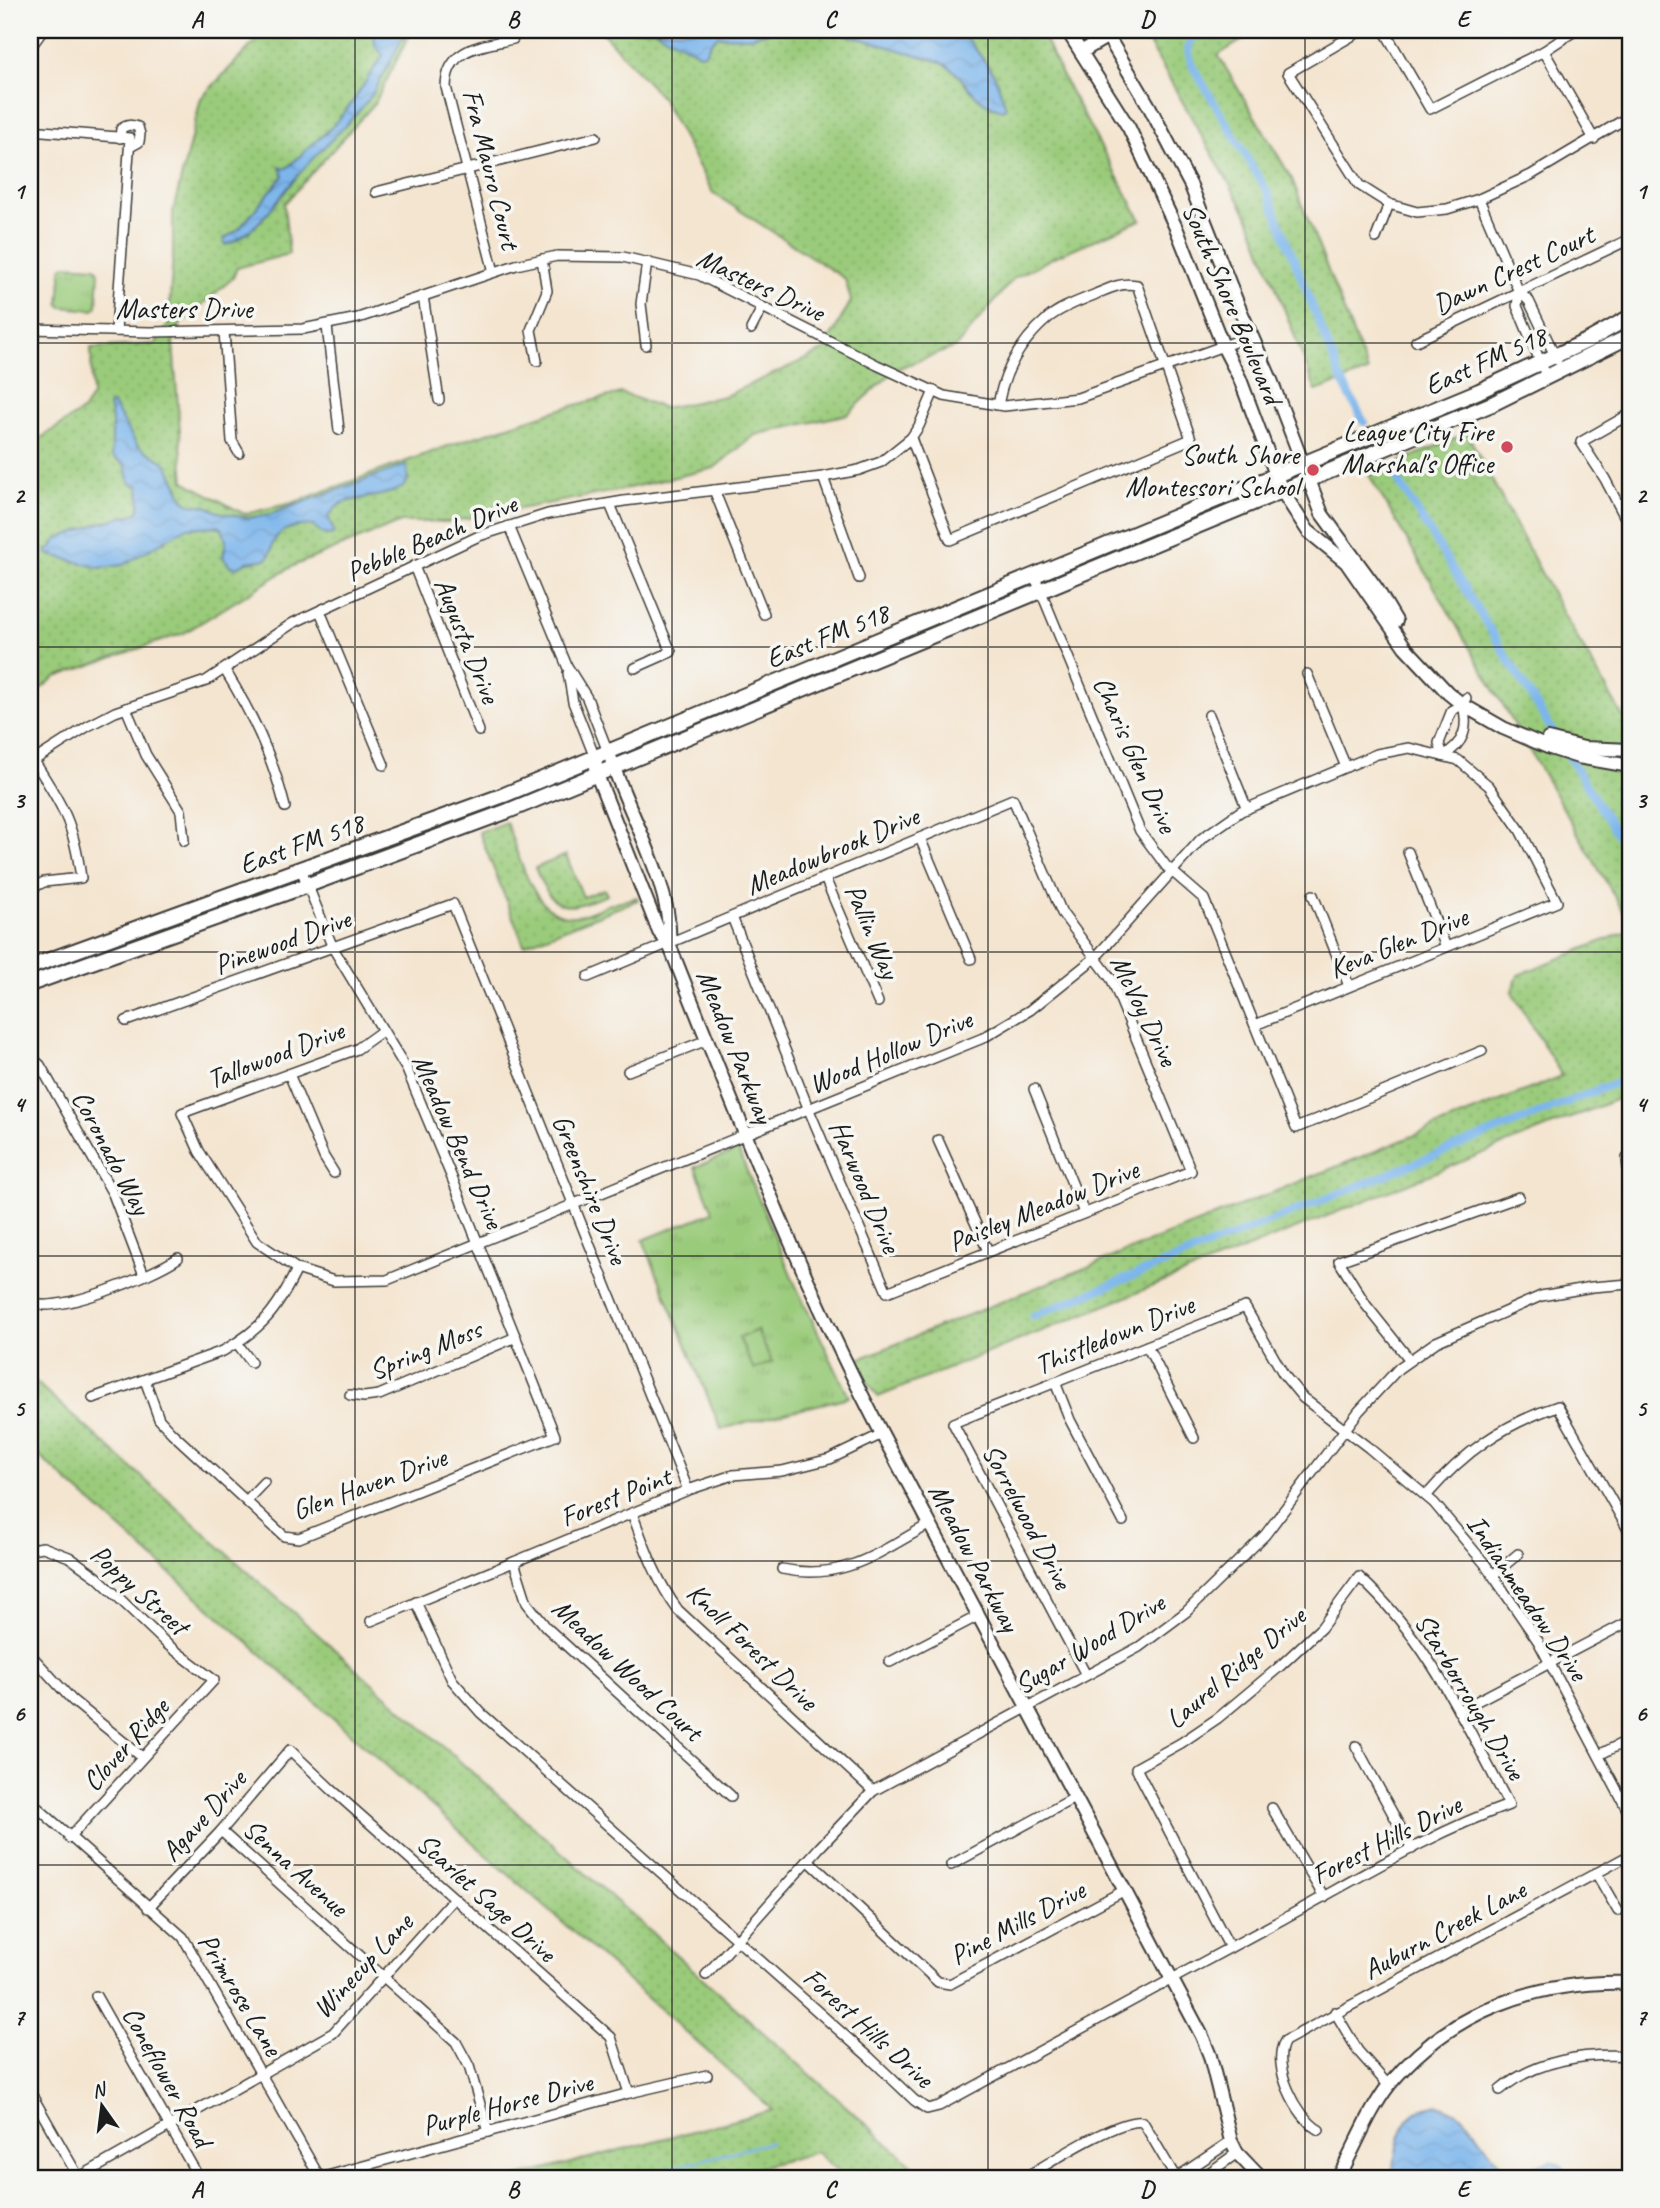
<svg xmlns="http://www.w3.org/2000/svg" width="1660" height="2208" viewBox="0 0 1660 2208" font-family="Caveat,sans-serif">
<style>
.grass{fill:url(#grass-dots);stroke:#5b744b;stroke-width:2}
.park{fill:url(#park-tufts);stroke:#5b744b;stroke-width:2}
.garden{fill:#9acb7a;stroke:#5b744b;stroke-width:2}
.water{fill:url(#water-waves);stroke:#4c6884;stroke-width:2}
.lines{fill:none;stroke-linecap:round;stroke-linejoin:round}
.stream{stroke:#7cb5ec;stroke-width:2.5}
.canal{stroke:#7cb5ec;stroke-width:8}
.minor-casing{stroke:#3c3a37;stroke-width:12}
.tertiary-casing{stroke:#3c3a37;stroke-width:16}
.primary-casing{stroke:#3c3a37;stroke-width:18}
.minor{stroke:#fff;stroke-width:9}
.tertiary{stroke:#fff;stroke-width:12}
.primary{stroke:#fff;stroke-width:14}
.grid{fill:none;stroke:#1c1c1c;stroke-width:2;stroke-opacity:0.55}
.poi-dot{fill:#d1495b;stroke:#f6f6f2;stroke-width:2.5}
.labels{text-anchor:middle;stroke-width:7;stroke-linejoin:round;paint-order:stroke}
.street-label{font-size:28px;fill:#1c1c1c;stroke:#f6f6f2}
.poi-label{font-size:28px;fill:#1c1c1c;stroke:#f6f6f2;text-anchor:end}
.neatline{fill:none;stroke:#1c1c1c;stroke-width:2.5}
.grid-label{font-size:23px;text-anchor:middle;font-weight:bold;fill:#1c1c1c}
</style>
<defs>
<pattern id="grass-dots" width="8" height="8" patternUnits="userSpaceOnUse" patternTransform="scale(1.75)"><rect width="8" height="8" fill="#9acb7a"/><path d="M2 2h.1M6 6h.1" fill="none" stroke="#84ae69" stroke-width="1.8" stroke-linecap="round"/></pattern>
<pattern id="park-tufts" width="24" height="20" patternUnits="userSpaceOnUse" patternTransform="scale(1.75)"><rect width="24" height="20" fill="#9acb7a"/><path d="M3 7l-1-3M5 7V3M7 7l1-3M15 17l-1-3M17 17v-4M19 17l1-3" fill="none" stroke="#84ae69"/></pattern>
<pattern id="water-waves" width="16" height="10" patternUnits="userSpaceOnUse" patternTransform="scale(1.75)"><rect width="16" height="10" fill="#7cb5ec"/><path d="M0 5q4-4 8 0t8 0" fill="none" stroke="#6b9bca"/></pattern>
</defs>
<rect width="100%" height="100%" fill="#f6f6f2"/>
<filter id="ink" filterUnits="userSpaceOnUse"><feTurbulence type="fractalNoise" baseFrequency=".0143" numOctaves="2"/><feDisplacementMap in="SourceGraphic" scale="14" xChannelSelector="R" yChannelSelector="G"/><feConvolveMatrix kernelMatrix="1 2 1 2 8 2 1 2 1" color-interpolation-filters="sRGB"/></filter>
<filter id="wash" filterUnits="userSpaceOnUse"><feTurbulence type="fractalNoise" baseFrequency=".00686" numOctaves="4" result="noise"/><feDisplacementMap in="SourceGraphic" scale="28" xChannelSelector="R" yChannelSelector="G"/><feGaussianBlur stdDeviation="1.57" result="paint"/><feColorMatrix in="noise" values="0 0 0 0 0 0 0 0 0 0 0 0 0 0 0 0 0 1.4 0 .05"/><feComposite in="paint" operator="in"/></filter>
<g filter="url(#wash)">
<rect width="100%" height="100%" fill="#f4e5d0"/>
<g class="grass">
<path d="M266,30H412L375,103L284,204L289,254L237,268L233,278L181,323L173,343L184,481L244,514L292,503L459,442L561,409L621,393L664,408L725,396L823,351L851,301L845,279L713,193L661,97L600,30H1040L1069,89L1141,220L1054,257L1014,278L956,347L896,369L848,414L755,435L714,468L616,491L448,522H401L293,566L184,633L56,677L30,697V445L82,411L92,396L91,348L155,344L168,325L173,255V211L201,98Z"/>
<path d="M1149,30H1259L1218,55L1292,179L1368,372L1316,391L1249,218L1143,33Z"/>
<path d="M1467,433L1560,608L1630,729V923L1369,475Z"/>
<path d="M506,822C519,853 532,920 575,916C589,915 602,906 616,902C623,900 630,900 637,897L638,900L524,945L479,832Z"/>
<path d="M566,855L583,897L604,889L607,895C563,912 554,913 535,868Z"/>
<path d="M1630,930V1094L878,1397L854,1361L1562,1076L1512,992L1518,975Z"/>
<path d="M30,1377L822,2085L927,2178H845L816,2152L718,2178H513L773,2110L30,1448Z"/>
</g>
<g class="park">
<path d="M65,265L96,267L99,272L97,306L93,310L62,307L59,304L62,268Z"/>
<path d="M738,1150L795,1284L849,1397L721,1429L643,1240L713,1212L695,1167Z"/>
</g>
<path class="garden" d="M757,1330L772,1362L754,1370L739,1338Z"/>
<g class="water">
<path d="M374,30H407C394,53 383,79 368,100C349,125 325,144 305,167C283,191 258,235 225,245L224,239L239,229L283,176L280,167L284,169L288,167L334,125L351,104L383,55L375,45Z"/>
<path d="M655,30H776L749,37L718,36L711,42L705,53L699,54C685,44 670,40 655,30Z"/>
<path d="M831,30H956L970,42L994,74L1006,107L1003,110C967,101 969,77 941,62Z"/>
<path d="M113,404L137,445L167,464L184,500L190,504L207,506L218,512L248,518L271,514L406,465C407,470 409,477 407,482C402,496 355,497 340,504C336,507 332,512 328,516L334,532L331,535L323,534L313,526C299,524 279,528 273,543C271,550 272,553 267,559L247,562L235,568L230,566L223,557L226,541L222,528L217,526L186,528L123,565L100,568L47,554V550L51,549L57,539L97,524L138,513L140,503L139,486L130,483L125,465L112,456V420L109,405Z"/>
<path d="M1438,2105C1474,2113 1481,2147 1505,2168L1519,2170L1552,2161L1562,2166L1569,2178H1392C1397,2147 1398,2108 1438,2105Z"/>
</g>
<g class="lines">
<path class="stream" d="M633,2178L771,2142"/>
<g class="canal">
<path d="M1203,30C1185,43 1186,47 1193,67L1268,193L1342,381L1364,422"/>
<path d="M1388,464L1560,743"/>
<path d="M1567,754L1630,855"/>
<path d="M1033,1316L1630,1077"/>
</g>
</g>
</g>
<g filter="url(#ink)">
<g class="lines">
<defs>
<g id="minor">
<path d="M113,30L168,31"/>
<path d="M1362,30L1288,73L1359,185L1389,204L1417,212L1447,209L1479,199L1531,175L1630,116"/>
<path d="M1384,30L1430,109L1544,51L1576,30"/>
<path d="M30,48L43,30"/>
<path d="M1544,51L1594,139"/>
<path d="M30,130L130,138L116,331"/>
<path d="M120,138L121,129C127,124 131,125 138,127L140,134L139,142L130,147"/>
<path d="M376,192L596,137"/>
<path d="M1479,199L1519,292L1529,301L1557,360"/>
<path d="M1376,238L1389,204"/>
<path d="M494,272L446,87C447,47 482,46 513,39"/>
<path d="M1519,292L1517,306L1547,378"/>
<path d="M423,296L439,400"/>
<path d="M327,326L339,430"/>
<path d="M30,329L150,332L303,329L358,318L516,265L557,256L623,257L699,275L877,365L944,396L1004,406L1078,398L1251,336"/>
<path d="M751,329L762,308"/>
<path d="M224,331L232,441L239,453"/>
<path d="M1416,341L1630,239"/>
<path d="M646,345L641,304L647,262"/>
<path d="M537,361L531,330L547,291L542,259"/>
<path d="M1630,414L1581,442L1605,479L1630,527"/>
<path d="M911,438L950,540L1191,439L1137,285C1121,282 1110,288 1096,294C1080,301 1061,307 1048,318C1021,341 1004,371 998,405"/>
<path d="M823,477L859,578"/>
<path d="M714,490L764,614"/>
<path d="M610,504L671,652L635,668"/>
<path d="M509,526L567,666L587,698L608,752"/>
<path d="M414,566L479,731"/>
<path d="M1035,577L1140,831L1166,866L1204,899L1296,1128L1482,1051"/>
<path d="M320,611L384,765"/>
<path d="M225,670C253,716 272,755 285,807"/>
<path d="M568,673L573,702L595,758"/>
<path d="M1307,674L1346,767"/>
<path d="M126,708L146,755L181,811L184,841"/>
<path d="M1209,715L1247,809"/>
<path d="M1443,756L1439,743L1452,710L1463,705L1466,698"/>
<path d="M1443,756C1464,743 1469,729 1463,705"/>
<path d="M30,763L88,726L115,712L206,681L293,623L479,536L548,514L624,501L823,477L859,470L881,462L911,438L919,426L934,391"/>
<path d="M920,838L971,959"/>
<path d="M1408,852L1446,947"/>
<path d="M825,878L878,1002"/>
<path d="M30,889L44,882L81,878C74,824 63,806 34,761"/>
<path d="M1313,895L1349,986"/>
<path d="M588,977L1013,799L1062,913L1112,980L1191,1171L887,1292L809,1110L732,917"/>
<path d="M126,1021L453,904L688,1490"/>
<path d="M382,1031L357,1049L182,1113L199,1151L257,1242L297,1269L334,1281L387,1280L983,1038L1030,1010L1096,957L1201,839L1241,811L1377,754L1409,748L1458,760L1489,786L1520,830L1557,902L1255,1025"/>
<path d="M30,1056L40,1065L113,1194L144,1275"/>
<path d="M628,1071L707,1040"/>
<path d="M289,1074L324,1157L334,1173"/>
<path d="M1034,1089L1084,1213"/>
<path d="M938,1140L988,1251"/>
<path d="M1627,1158L1630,1189"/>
<path d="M30,1303C60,1314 151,1276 178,1258"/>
<path d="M237,1343L251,1362"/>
<path d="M1147,1346L1194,1438"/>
<path d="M1410,1360L1366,1305L1339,1261L1519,1197"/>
<path d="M145,1380L159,1419L172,1433L284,1536L299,1538L555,1436L452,1178L407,1070L333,948L301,869"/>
<path d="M1055,1382L1070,1420L1123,1521"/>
<path d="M350,1395L364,1397L379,1395L516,1337"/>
<path d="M93,1398L223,1351C263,1328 277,1310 297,1269"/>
<path d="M1426,1496C1465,1451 1502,1425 1558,1406L1630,1533"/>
<path d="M247,1500L264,1482"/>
<path d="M632,1513C645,1548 656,1580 678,1610L873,1791"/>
<path d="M30,1549L43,1547L69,1557L97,1577L168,1645L214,1680L69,1838"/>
<path d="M514,1562L527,1603L546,1627L731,1796"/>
<path d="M782,1569C843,1582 879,1552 930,1524"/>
<path d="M1493,1575L1518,1554"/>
<path d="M416,1602L452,1680L481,1713L869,2057L914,2100L927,2109L939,2106C1053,2044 1168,1981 1283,1919C1357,1879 1430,1833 1509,1805C1466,1725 1428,1639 1359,1577L1321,1628L1278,1668L1218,1718L1181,1743L1136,1768L1230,1948"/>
<path d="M371,1621L688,1490L733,1475L782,1471L830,1459L882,1434"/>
<path d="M30,1654L72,1700L142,1757"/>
<path d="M890,1662L978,1616"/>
<path d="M1086,1675L953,1423L1245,1307L1284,1375L1303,1398L1369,1448L1434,1503L1485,1564L1538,1641L1630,1815"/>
<path d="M1458,1711L1630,1621"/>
<path d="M1356,1746L1412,1849"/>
<path d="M1599,1755L1630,1739"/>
<path d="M30,1801L183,1937L320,2178L629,2093L707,2075"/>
<path d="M1272,1808L1324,1897"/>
<path d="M221,1831L456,2042L469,2066L488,2132"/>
<path d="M808,1860L938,1982L950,1984L1125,1890"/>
<path d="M951,1865L1076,1797"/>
<path d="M1596,1873L1618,1911"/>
<path d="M148,1908L221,1831L290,1750L331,1789L611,2037L629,2093"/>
<path d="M706,1975L819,1848L873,1791L1139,1647L1186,1612L1265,1535L1359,1411L1399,1368L1436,1342L1541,1296L1592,1287L1630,1284"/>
<path d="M96,1996L199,2178"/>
<path d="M1335,2012L1358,2051L1389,2086"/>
<path d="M1500,2090C1535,2060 1585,2053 1630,2056"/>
<path d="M30,2092L79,2178"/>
<path d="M1319,2130C1297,2118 1270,2064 1285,2041L1630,1855"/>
<path d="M78,2178L333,2033L454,1898"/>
<path d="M1024,2178C1048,2164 1119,2117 1143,2122L1176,2178"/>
<path d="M1176,2178L1231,2141"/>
<path d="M1202,2178L1237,2153"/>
</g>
<g id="tertiary">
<path d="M1067,30L1129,128L1177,230L1223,346L1240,379L1282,491L1308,531L1346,562L1405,647L1448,693L1463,705L1503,728L1550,748L1578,757L1630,766"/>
<path d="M1104,30L1149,106L1191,186L1238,305L1271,380L1322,514L1377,589L1396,621"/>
<path d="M1081,52L1108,36"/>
<path d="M1548,739L1584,748L1630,750"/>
<path d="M595,758L597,775L659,932L669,944C735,1110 799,1276 882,1434L1202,2036L1210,2056L1231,2141L1237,2153L1261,2178"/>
<path d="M611,759C628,813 674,888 669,944"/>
<path d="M1338,2178C1355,2148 1368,2112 1389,2085C1451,2010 1536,1980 1630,1983"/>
</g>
<g id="primary">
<path d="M30,967L504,795L1479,391L1589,340L1630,317"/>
<path d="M30,984L308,885L508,811L1492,404L1630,336"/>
</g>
</defs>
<use href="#minor" class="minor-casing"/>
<use href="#tertiary" class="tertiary-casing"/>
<use href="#primary" class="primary-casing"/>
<use href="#minor" class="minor"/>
<use href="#tertiary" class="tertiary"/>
<use href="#primary" class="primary"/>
</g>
</g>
<path class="grid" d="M355,30V2178M672,30V2178M988,30V2178M1305,30V2178M30,343H1630M30,647H1630M30,952H1630M30,1256H1630M30,1561H1630M30,1865H1630"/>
<g class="poi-dot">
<circle cx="1507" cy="447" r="7"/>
<circle cx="1313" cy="470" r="7"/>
</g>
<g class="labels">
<g class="street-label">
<text transform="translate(492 169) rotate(76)" y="10">Fra Mauro Court</text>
<text transform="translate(1513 269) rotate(-25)" y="10">Dawn Crest Court</text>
<text transform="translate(761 284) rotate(25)" y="10">Masters Drive</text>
<text transform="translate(1233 303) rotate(67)" y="10">South Shore Boulevard</text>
<text x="184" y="318">Masters Drive</text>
<text transform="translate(1485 360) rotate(-24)" y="10">East FM 518</text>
<text transform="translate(431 537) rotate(-23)" y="10">Pebble Beach Drive</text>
<text transform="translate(827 635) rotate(-22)" y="10">East FM 518</text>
<text transform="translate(468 640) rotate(68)" y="10">Augusta Drive</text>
<text transform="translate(1136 754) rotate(66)" y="10">Charis Glen Drive</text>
<text transform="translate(301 843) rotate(-20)" y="10">East FM 518</text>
<text transform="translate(832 850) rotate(-23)" y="10">Meadowbrook Drive</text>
<text transform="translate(873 931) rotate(67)" y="10">Pallin Way</text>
<text transform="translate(282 941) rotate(-20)" y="10">Pinewood Drive</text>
<text transform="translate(1398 942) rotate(-22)" y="10">Keva Glen Drive</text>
<text transform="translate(1145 1010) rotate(64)" y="10">McVoy Drive</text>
<text transform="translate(736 1046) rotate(68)" y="10">Meadow Parkway</text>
<text transform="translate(890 1051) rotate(-23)" y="10">Wood Hollow Drive</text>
<text transform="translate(275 1054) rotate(-21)" y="10">Tallowood Drive</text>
<text transform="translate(459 1141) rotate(66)" y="10">Meadow Bend Drive</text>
<text transform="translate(112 1152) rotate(62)" y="10">Coronado Way</text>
<text transform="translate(866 1186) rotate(67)" y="10">Harwood Drive</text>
<text transform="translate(591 1189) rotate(68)" y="10">Greenshire Drive</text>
<text transform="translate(1043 1205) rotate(-22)" y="10">Paisley Meadow Drive</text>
<text transform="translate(1114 1334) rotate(-22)" y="10">Thistledown Drive</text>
<text transform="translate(425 1349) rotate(-22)" y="10">Spring Moss</text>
<text transform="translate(369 1483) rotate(-20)" y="10">Glen Haven Drive</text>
<text transform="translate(615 1496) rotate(-22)" y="10">Forest Point</text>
<text transform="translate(1028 1516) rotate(62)" y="10">Sorrelwood Drive</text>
<text transform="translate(975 1557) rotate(62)" y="10">Meadow Parkway</text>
<text transform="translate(140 1589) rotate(42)" y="10">Poppy Street</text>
<text transform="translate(1528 1597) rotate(56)" y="10">Indianmeadow Drive</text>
<text transform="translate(1089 1643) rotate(-31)" y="10">Sugar Wood Drive</text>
<text transform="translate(753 1646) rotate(44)" y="10">Knoll Forest Drive</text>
<text transform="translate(1235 1667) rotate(-40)" y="10">Laurel Ridge Drive</text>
<text transform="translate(628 1669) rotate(43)" y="10">Meadow Wood Court</text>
<text transform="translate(1471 1696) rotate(59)" y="10">Starborrough Drive</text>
<text transform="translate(125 1744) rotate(-48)" y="10">Clover Ridge</text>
<text transform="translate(203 1815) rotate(-48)" y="10">Agave Drive</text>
<text transform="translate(1386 1839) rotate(-27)" y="10">Forest Hills Drive</text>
<text transform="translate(296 1867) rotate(42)" y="10">Senna Avenue</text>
<text transform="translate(487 1897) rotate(42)" y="10">Scarlet Sage Drive</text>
<text transform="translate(1017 1922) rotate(-28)" y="10">Pine Mills Drive</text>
<text transform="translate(1444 1929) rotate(-28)" y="10">Auburn Creek Lane</text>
<text transform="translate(362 1965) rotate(-47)" y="10">Winecup Lane</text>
<text transform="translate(241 1994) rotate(59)" y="10">Primrose Lane</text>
<text transform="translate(869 2027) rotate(42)" y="10">Forest Hills Drive</text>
<text transform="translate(168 2076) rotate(61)" y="10">Coneflower Road</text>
<text transform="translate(507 2103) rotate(-15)" y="10">Purple Horse Drive</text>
</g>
<g class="poi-label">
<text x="1493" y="441">League City Fire<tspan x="1493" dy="32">Marshal's Office</tspan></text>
<text x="1299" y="464">South Shore<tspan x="1299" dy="32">Montessori School</tspan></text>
</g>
</g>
<rect width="1660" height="2208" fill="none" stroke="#f6f6f2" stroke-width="77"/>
<g transform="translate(102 2106) rotate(346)" stroke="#f6f6f2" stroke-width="5" paint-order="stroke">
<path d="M0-5L12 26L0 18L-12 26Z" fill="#1c1c1c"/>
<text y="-10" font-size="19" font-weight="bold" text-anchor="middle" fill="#1c1c1c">N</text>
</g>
<rect x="38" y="38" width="1584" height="2132" class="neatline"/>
<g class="grid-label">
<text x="197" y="27">A</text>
<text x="513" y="27">B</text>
<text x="830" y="27">C</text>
<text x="1147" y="27">D</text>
<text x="1463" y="27">E</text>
<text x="19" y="199">1</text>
<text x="1641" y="199">1</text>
<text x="19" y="503">2</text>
<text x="1641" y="503">2</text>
<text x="19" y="808">3</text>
<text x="1641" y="808">3</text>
<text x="19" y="1112">4</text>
<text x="1641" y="1112">4</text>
<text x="19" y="1416">5</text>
<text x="1641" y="1416">5</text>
<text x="19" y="1721">6</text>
<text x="1641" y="1721">6</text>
<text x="19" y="2025">7</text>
<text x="1641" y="2025">7</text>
<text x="197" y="2197">A</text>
<text x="513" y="2197">B</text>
<text x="830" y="2197">C</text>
<text x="1147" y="2197">D</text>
<text x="1463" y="2197">E</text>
</g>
</svg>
